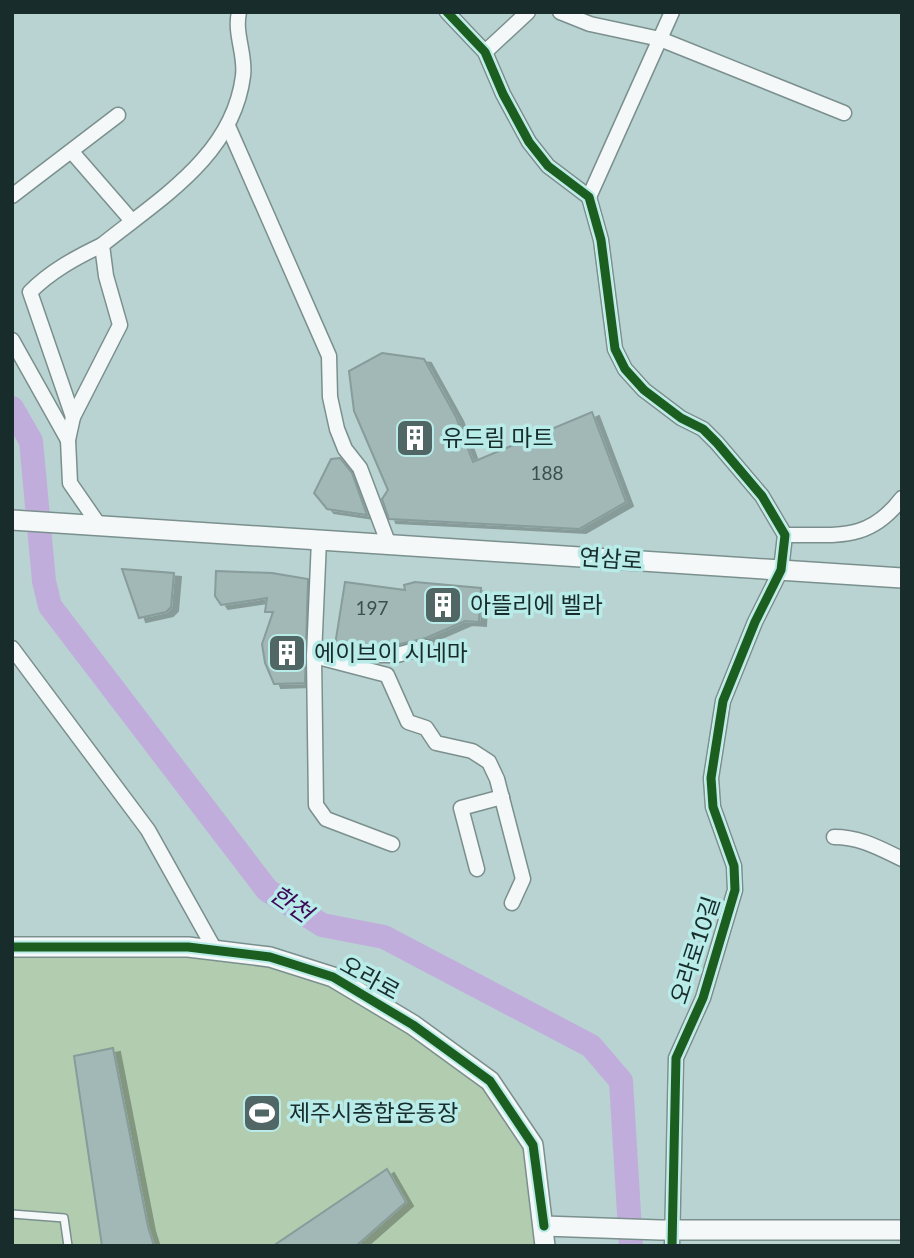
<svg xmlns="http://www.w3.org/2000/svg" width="914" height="1258" viewBox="0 0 914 1258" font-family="Lato,'Noto Sans KR',sans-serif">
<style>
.green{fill:#b1ccaf}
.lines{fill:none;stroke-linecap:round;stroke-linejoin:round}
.river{stroke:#c1addc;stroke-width:24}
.building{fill:#a1b8b6;stroke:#879c9b;stroke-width:2;filter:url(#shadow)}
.lane-casing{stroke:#7b908e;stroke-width:10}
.street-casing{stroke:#7b908e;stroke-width:17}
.secondary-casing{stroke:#7b908e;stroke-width:22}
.lane{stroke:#f4f8f8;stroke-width:7}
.street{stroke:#f4f8f8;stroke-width:14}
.secondary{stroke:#f4f8f8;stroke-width:19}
.cycleway-casing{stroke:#b9ece8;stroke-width:13}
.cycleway{stroke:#1b5e20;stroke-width:9}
.labels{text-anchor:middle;stroke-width:7;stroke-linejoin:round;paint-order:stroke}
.number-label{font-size:19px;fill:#3a504e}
.poi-label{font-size:23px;fill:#182d2b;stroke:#b9ece8;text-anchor:start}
.street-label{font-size:23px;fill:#182d2b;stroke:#b9ece8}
.water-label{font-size:24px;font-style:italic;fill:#3e0758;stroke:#b9ece8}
</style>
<defs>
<filter id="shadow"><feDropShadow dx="7" dy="4" stdDeviation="0" flood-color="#0004"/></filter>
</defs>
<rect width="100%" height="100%" fill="#b8d3d1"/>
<path class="green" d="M199,948L333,977L490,1081L533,1145L543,1246H12V949Z"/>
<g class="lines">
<path class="river" d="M12,408L31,441L44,581L50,606L267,890L322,925L384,937L591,1046L621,1081L631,1246"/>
</g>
<g class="building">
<path d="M382,353L424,359L456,417L473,462L592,412L626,502L579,529L389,519L382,499L388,490L354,411L349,371Z"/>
<path d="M340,458L352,473L367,515L327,509L314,493L331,459Z"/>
<path d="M122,569L174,573L171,607L166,612L139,618Z"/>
<path d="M216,571L272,573L308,579L305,683L274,684L265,663L262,644L273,612H265L267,598L221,605L215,596Z"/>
<path d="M345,582L405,590L404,585L415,582L481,588L479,622L465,621L426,638L396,645H335Z"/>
<path d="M113,1048L148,1227L154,1246H102L74,1056Z"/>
<path d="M387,1169L406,1202L356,1246H273Z"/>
</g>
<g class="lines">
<defs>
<path id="lane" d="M12,1214L64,1218L68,1246"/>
<g id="street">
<path d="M447,12L485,52L503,94L529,142L548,166L589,197L601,240L615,349L625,369L644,390L681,418L703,429L717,443L762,496L785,535L781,570L755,622L723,701L711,778L713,807L734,866L735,890L703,998L676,1058L672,1246"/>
<path d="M560,12L590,24L660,39L844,113"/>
<path d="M485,52L528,12"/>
<path d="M228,126L329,356L330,397L337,429L345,449L360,468L389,545"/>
<path d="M72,152L132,221"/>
<path d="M12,196L118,115"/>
<path d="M589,197L672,12"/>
<path d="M12,340L68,440"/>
<path d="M73,417L30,292C51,271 75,258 102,245"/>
<path d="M99,525L70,483L68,440L73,417L120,325L106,276L102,245C159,199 233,156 243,76C246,55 234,34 239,12"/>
<path d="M785,535C836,534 868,543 902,498"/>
<path d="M319,540L314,656L316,805L326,819L392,844"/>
<path d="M12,648L148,830L215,950"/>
<path d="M329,655H397L426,647"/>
<path d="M314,656L387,675L408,722L426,728L436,743L472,751L489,762L497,779L523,879L512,903"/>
<path d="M834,837C860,837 879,848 902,859"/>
<path d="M477,869L461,808L502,797"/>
</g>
<g id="secondary">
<path d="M12,520L902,578"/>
<path d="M12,947H188L270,957L333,977L413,1025L490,1081L533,1145L545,1246"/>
<path d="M544,1226L660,1230H902"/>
</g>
</defs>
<use href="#lane" class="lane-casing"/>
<use href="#street" class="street-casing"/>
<use href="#secondary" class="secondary-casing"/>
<use href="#lane" class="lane"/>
<use href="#street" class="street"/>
<use href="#secondary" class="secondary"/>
<defs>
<g id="cycleway">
<path d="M447,12L485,52L503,94L529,142L548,166L589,197L601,240L615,349L625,369L644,390L681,418L703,429L717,443L762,496L785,535L781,570L755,622L723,701L711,778L713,807L734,866L735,890L703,998L676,1058L672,1246"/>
<path d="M12,947H188L270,957L333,977L413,1025L490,1081L533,1145L544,1226"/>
</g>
</defs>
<use href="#cycleway" class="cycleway-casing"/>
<use href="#cycleway" class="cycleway"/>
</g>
<defs>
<symbol id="building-square" viewBox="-11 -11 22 22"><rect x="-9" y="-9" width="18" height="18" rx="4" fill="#506765" stroke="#b9ece8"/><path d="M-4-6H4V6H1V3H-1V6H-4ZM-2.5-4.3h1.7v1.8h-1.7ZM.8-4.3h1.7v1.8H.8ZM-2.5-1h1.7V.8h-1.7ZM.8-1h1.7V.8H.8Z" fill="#fff"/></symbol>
<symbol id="stadium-square" viewBox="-11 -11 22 22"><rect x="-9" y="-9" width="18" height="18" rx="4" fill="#506765" stroke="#b9ece8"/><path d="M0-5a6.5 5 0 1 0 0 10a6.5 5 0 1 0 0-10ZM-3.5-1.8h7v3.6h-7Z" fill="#fff"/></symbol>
</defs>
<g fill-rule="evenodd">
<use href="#building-square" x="393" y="416" width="44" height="44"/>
<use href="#building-square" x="421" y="583" width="44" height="44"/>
<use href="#building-square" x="265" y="631" width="44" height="44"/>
<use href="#stadium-square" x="240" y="1091" width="44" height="44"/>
</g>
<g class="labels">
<g class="number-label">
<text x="547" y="480">188</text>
<text x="372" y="615">197</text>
</g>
<g class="poi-label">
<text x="442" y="446">유드림 마트</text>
<text x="470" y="613">아뜰리에 벨라</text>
<text x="314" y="661">에이브이 시네마</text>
<text x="289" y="1121">제주시종합운동장</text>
</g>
<g class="street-label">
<text transform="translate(611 559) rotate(4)" y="8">연삼로</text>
<text transform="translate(695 950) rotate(-72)" y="8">오라로10길</text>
<text transform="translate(370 978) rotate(29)" y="8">오라로</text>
</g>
<g class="water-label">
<text transform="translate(291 904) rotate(35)" y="8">한천</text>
</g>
</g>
<rect width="914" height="1258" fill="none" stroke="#182d2b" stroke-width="28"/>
</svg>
